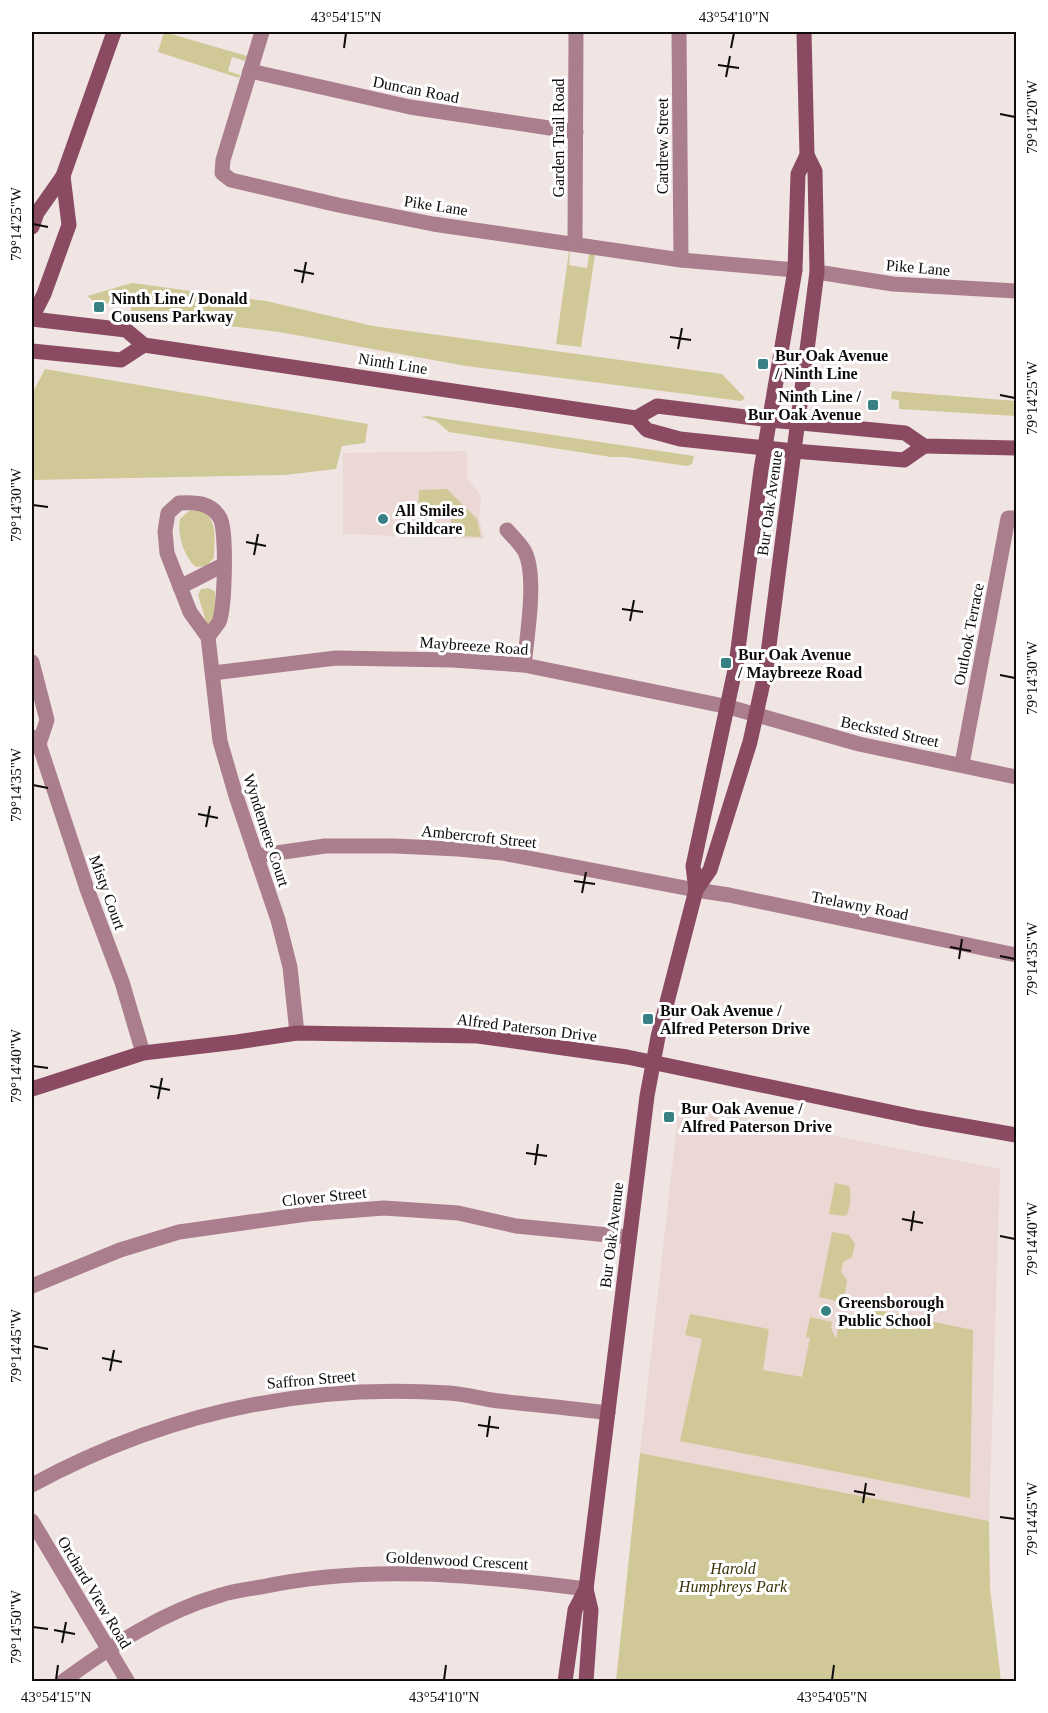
<svg xmlns="http://www.w3.org/2000/svg" width="1048" height="1713" viewBox="0 0 1048 1713" font-family="'Times New Roman',serif">
<style>
.built{fill:#ebd7d3}
.green{fill:#d1c898}
.lines{fill:none;stroke-linecap:round;stroke-linejoin:round}
.street{stroke:#ab7e8d;stroke-width:15}
.secondary{stroke:#8a4b62;stroke-width:15}
.ticks{fill:none;stroke:#0f0b0b;stroke-width:2}
.poi-dot{fill:#378083;stroke:#fff;stroke-width:2}
.labels{text-anchor:middle;stroke-width:6;stroke-linejoin:round;paint-order:stroke}
.street-label{font-size:16px;fill:#0f0b0b;stroke:#fff}
.poi-label{font-size:16px;font-weight:bold;fill:#0f0b0b;stroke:#fff;text-anchor:start}
.park-label{font-size:16px;font-style:italic;fill:#3b3307;stroke:#fff}
.neatline{fill:none;stroke:#0f0b0b;stroke-width:2}
.ticks-label{font-size:15px;text-anchor:middle;fill:#0f0b0b}
</style>
<rect width="100%" height="100%" fill="#f0e5e3"/>
<g class="built">
<path d="M467,451V479L481,495L479,519L484,539L343,534V453Z"/>
<path d="M679,1105L1000,1169L989,1521L640,1453Z"/>
</g>
<g class="green">
<path d="M164,32L247,56L245,61L232,57L228,71L240,75L239,78L158,52Z"/>
<path d="M569,251L570,252L569,265L587,268L589,254L595,255L581,347L556,344Z"/>
<path d="M132,283L266,301L373,326L722,374L745,398L741,401L466,366L279,332L131,314V307L95,302L87,296Z"/>
<path d="M45,369L368,424L365,443L342,446L336,469L285,475L32,480V394Z"/>
<path d="M892,391L1016,401V416L899,409V400L891,399Z"/>
<path d="M427,416L694,456L692,464L687,466L625,457H611L449,432L436,421L421,417Z"/>
<path d="M447,489L477,519L481,537L453,536L451,518L424,519V514L418,515L419,490Z"/>
<path d="M201,510C219,520 214,540 214,558L206,566L196,567C184,557 177,534 180,519L189,511Z"/>
<path d="M208,588L215,591L216,623L207,625L198,595L201,589Z"/>
<path d="M835,1183L849,1186C852,1195 850,1205 847,1215L844,1216L829,1214Z"/>
<path d="M832,1232L849,1235L855,1244L852,1257L843,1262L841,1272L847,1280L845,1295L837,1301L819,1297Z"/>
<path d="M872,1309L973,1330L970,1498L680,1441L702,1339L685,1335L690,1314L769,1329L763,1370L802,1377L810,1338L806,1337L810,1317L832,1322L831,1328L836,1339L839,1322L868,1328Z"/>
<path d="M640,1453L989,1521L990,1588L1001,1681H616Z"/>
</g>
<g class="lines">
<g class="street">
<path d="M262,32L223,160L222,173L231,180L338,205L433,224L681,260L795,270"/>
<path d="M679,32L681,260"/>
<path d="M250,71L410,107L576,132"/>
<path d="M575,244L576,32"/>
<path d="M817,272L893,284L1016,291"/>
<path d="M507,530C513,537 521,544 525,552C537,576 527,637 524,665"/>
<path d="M180,587L223,565"/>
<path d="M208,637C211,632 216,627 219,622C225,609 227,530 220,518C211,502 194,502 179,503L168,513L165,531L167,553L190,612L208,637L220,741L236,796L278,920L290,967L297,1033"/>
<path d="M32,662L47,720L39,744"/>
<path d="M213,673L336,658L452,660L524,665L729,707L859,744L1016,777"/>
<path d="M32,737L39,744L87,889L122,982L143,1053"/>
<path d="M962,764L1008,518H1016"/>
<path d="M256,856L325,846H395L458,849L502,853L696,890L729,895L1016,955"/>
<path d="M32,1286L120,1250L179,1232L307,1214L384,1208L458,1213L516,1226L629,1237"/>
<path d="M32,1485C161,1415 302,1383 449,1393C466,1394 482,1399 499,1401C535,1405 571,1408 608,1413"/>
<path d="M32,1521L128,1682"/>
<path d="M62,1682C111,1646 162,1612 221,1595C233,1591 247,1589 261,1587C370,1564 476,1575 586,1589"/>
</g>
<g class="secondary">
<path d="M32,227L37,213L63,176L114,32"/>
<path d="M32,318L44,294L69,225L63,176"/>
<path d="M32,319L126,330L144,345L636,418L657,406L770,420L905,433L924,446L1016,448"/>
<path d="M32,351L121,360L144,345"/>
<path d="M636,418L647,430L680,439L794,451L904,460L924,446"/>
<path d="M696,890L693,866L736,665L761,470L795,270L798,174L807,155L804,32"/>
<path d="M32,1089L143,1053L237,1042L297,1033L478,1036L627,1057L919,1118L1016,1135"/>
<path d="M586,1589L591,1610L586,1682"/>
<path d="M565,1682L575,1610L586,1589L647,1096L658,1037L696,890L710,870L750,742L766,669L817,272L815,171L807,155"/>
</g>
</g>
<path class="ticks" d="M344,48L346,33M731,48L734,33M718,65L739,68M726,77L730,56M1000,114L1015,117M33,224L48,227M294,270L314,274M302,283L306,262M670,337L691,340M678,349L682,328M1000,395L1015,398M33,505L48,507M246,542L266,546M254,555L258,534M622,609L643,612M630,621L634,600M1000,675L1015,678M33,785L48,788M198,814L218,818M206,827L210,806M574,881L595,884M582,893L586,872M950,947L971,951M1000,956L1015,959M959,959L962,939M33,1066L48,1068M150,1086L170,1090M158,1099L162,1078M526,1153L547,1156M535,1165L538,1144M902,1219L923,1223M911,1231L914,1211M1000,1236L1015,1239M33,1346L48,1349M102,1358L122,1362M110,1371L114,1350M478,1425L499,1428M487,1437L490,1416M854,1491L875,1495M863,1503L866,1483M1000,1517L1015,1519M33,1627L48,1629M54,1630L75,1634M62,1643L66,1622M56,1680L58,1665M444,1680L446,1665M832,1680L834,1665"/>
<g class="poi-dot">
<rect x="93" y="301" width="12" height="12" rx="3"/>
<rect x="757" y="358" width="12" height="12" rx="3"/>
<rect x="867" y="399" width="12" height="12" rx="3"/>
<circle cx="383" cy="519" r="6"/>
<rect x="720" y="657" width="12" height="12" rx="3"/>
<rect x="642" y="1013" width="12" height="12" rx="3"/>
<rect x="663" y="1111" width="12" height="12" rx="3"/>
<circle cx="826" cy="1311" r="6"/>
</g>
<g class="labels">
<g class="street-label">
<text transform="translate(416 89) rotate(11)" y="6">Duncan Road</text>
<text transform="translate(558 138) rotate(-90)" y="6">Garden Trail Road</text>
<text transform="translate(662 146) rotate(-90)" y="6">Cardrew Street</text>
<text transform="translate(436 205) rotate(9)" y="6">Pike Lane</text>
<text transform="translate(918 267) rotate(5)" y="6">Pike Lane</text>
<text transform="translate(393 363) rotate(9)" y="6">Ninth Line</text>
<text transform="translate(769 503) rotate(-82)" y="6">Bur Oak Avenue</text>
<text transform="translate(968 634) rotate(-79)" y="6">Outlook Terrace</text>
<text transform="translate(474 645) rotate(4)" y="6">Maybreeze Road</text>
<text transform="translate(890 731) rotate(12)" y="6">Becksted Street</text>
<text transform="translate(267 830) rotate(72)" y="6">Wyndemere Court</text>
<text transform="translate(479 836) rotate(6)" y="6">Ambercroft Street</text>
<text transform="translate(108 892) rotate(70)" y="6">Misty Court</text>
<text transform="translate(860 905) rotate(11)" y="6">Trelawny Road</text>
<text transform="translate(527 1027) rotate(7)" y="6">Alfred Paterson Drive</text>
<text transform="translate(324 1196) rotate(-6)" y="6">Clover Street</text>
<text transform="translate(611 1235) rotate(-83)" y="6">Bur Oak Avenue</text>
<text transform="translate(311 1379) rotate(-5)" y="6">Saffron Street</text>
<text transform="translate(457 1560) rotate(3)" y="6">Goldenwood Crescent</text>
<text transform="translate(95 1592) rotate(59)" y="6">Orchard View Road</text>
</g>
<g class="poi-label">
<text x="111" y="304">Ninth Line / Donald<tspan x="111" dy="18">Cousens Parkway</tspan></text>
<text x="775" y="361">Bur Oak Avenue<tspan x="775" dy="18">/ Ninth Line</tspan></text>
<text x="861" y="402" text-anchor="end">Ninth Line /<tspan x="861" dy="18">Bur Oak Avenue</tspan></text>
<text x="395" y="516">All Smiles<tspan x="395" dy="18">Childcare</tspan></text>
<text x="738" y="660">Bur Oak Avenue<tspan x="738" dy="18">/ Maybreeze Road</tspan></text>
<text x="660" y="1016">Bur Oak Avenue /<tspan x="660" dy="18">Alfred Peterson Drive</tspan></text>
<text x="681" y="1114">Bur Oak Avenue /<tspan x="681" dy="18">Alfred Paterson Drive</tspan></text>
<text x="838" y="1308">Greensborough<tspan x="838" dy="18">Public School</tspan></text>
</g>
<g class="park-label">
<text x="733" y="1574">Harold<tspan x="733" dy="18">Humphreys Park</tspan></text>
</g>
</g>
<rect width="1048" height="1713" fill="none" stroke="#ffffff" stroke-width="66"/>
<rect x="33" y="33" width="982" height="1647" class="neatline"/>
<g class="ticks-label">
<text x="346" y="22">43°54'15"N</text>
<text x="734" y="22">43°54'10"N</text>
<text transform="translate(1032 117) rotate(-90)" y="5">79°14'20"W</text>
<text transform="translate(16 224) rotate(-90)" y="5">79°14'25"W</text>
<text transform="translate(1032 398) rotate(-90)" y="5">79°14'25"W</text>
<text transform="translate(16 505) rotate(-90)" y="5">79°14'30"W</text>
<text transform="translate(1032 678) rotate(-90)" y="5">79°14'30"W</text>
<text transform="translate(16 785) rotate(-90)" y="5">79°14'35"W</text>
<text transform="translate(1032 959) rotate(-90)" y="5">79°14'35"W</text>
<text transform="translate(16 1066) rotate(-90)" y="5">79°14'40"W</text>
<text transform="translate(1032 1239) rotate(-90)" y="5">79°14'40"W</text>
<text transform="translate(16 1346) rotate(-90)" y="5">79°14'45"W</text>
<text transform="translate(1032 1519) rotate(-90)" y="5">79°14'45"W</text>
<text transform="translate(16 1627) rotate(-90)" y="5">79°14'50"W</text>
<text x="56" y="1702">43°54'15"N</text>
<text x="444" y="1702">43°54'10"N</text>
<text x="832" y="1702">43°54'05"N</text>
</g>
</svg>
